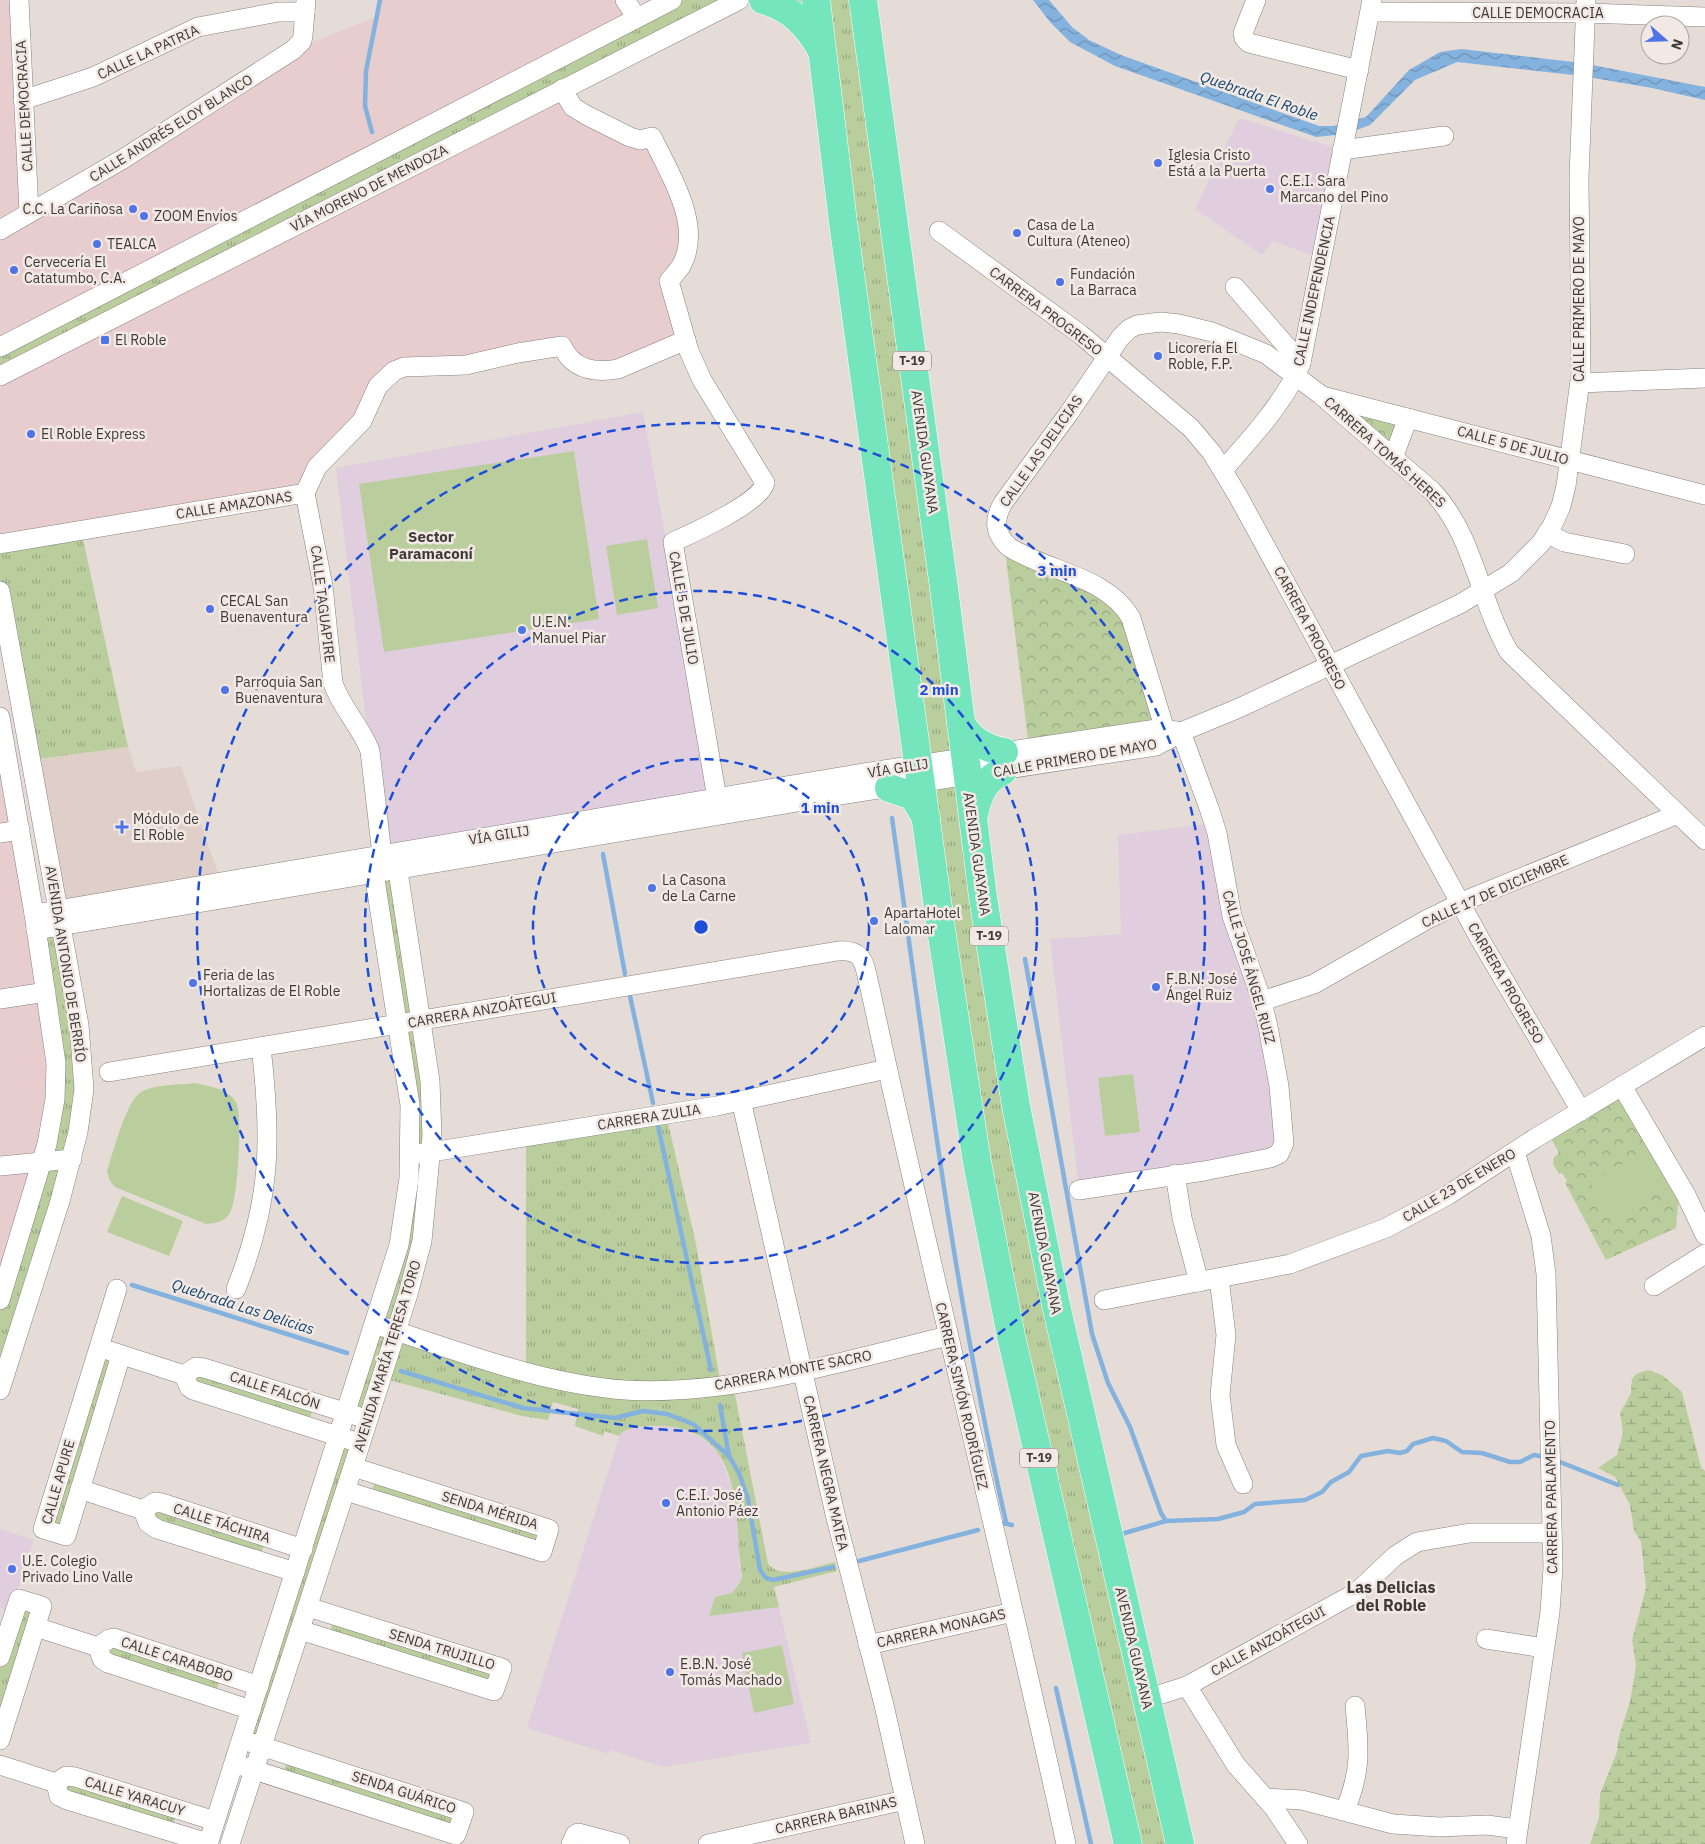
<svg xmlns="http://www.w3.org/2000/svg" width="1705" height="1844" viewBox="0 0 1705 1844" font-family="'IBM Plex Sans',sans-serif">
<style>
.commercial{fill:#e8cdce}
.education{fill:#e0cede}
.built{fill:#e0cfc8}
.grass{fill:url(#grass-tufts)}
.forest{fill:url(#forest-crowns)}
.wetland{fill:url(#wetland-marsh)}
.pitch{fill:#bace9d}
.water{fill:url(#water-waves)}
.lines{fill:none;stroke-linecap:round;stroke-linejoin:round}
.stream{stroke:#84b2de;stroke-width:4.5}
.minor-casing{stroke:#89807d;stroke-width:20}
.highway-casing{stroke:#fff;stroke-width:29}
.minor{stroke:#fff;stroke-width:19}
.highway{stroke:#75e5be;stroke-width:28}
.ring{fill:none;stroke:#1d4ed8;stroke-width:2.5;stroke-dasharray:9 6}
.poi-dot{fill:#4e74e8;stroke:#f2e9e5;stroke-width:2}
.labels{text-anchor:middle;stroke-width:5;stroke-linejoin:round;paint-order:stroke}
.shield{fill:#f2e9e5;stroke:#736e6c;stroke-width:1}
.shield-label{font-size:12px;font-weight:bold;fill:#3d3a38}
.street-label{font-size:14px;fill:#3d3a38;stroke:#f2e9e5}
.poi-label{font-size:14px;fill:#3d3a38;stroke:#f2e9e5;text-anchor:start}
.water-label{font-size:15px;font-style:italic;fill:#11436d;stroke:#f2e9e5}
.neighbourhood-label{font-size:15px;font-weight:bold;fill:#3d3a38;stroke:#f2e9e5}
.quarter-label{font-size:16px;font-weight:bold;fill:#3d3a38;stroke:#f2e9e5}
.centre{fill:#1d4ed8;stroke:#f2e9e5;stroke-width:2.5}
.ring-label{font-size:15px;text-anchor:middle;font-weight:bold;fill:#1d4ed8;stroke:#f2e9e5;stroke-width:5;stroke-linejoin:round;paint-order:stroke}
</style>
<defs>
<pattern id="grass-tufts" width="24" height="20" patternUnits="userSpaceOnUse" patternTransform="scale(1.25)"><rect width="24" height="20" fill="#bace9d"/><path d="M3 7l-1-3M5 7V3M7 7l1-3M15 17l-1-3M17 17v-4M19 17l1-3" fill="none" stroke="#98a881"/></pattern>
<pattern id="forest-crowns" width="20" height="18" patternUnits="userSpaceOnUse" patternTransform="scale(1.25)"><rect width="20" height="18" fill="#bace9d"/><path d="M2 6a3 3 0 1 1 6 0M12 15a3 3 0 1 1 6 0" fill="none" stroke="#98a881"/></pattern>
<pattern id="wetland-marsh" width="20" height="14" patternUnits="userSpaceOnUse" patternTransform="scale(1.25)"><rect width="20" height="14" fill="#bace9d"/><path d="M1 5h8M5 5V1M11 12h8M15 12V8" fill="none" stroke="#98a881"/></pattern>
<pattern id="water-waves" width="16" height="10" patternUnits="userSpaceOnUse" patternTransform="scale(1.25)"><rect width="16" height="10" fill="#84b2de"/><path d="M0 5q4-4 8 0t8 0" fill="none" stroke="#6d92b5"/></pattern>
</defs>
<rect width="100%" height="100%" fill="#e5dcd8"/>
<g class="commercial">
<path d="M0,0H19L29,212L293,50L376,17L380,0H625L637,18L0,342Z"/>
<path d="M562,89L573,107L652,137L687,225L669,281L686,340L618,369L565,353L404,367L305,493L0,544V376Z"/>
<path d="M0,717L56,1081L0,1294Z"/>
</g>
<g class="education">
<path d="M1239,118L1342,150L1322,259L1273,241L1262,255L1195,209Z"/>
<path d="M643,412L665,533L673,542L717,798L382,855L336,468Z"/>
<path d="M1214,823L1249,966L1282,1150L1079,1190L1050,939L1121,934L1118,835Z"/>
<path d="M660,1426L675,1427L701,1437L719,1455L731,1485L737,1522L741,1579L732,1593L710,1615L779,1607L811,1743L663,1767L611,1750L609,1754L527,1728L620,1434L630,1429Z"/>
<path d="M0,1529L34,1540L15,1597L14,1613L0,1608Z"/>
</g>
<path class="built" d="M128,747L136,772L181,766L221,882L57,910L31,760Z"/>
<g class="grass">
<path d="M672,0H739L0,376V347Z"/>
<path d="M763,0H863L983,897L1180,1844H1128L1064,1564L921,783L398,869L432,1136L396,1331L526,1372V1137L666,1114L696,1244L721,1385L733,1384L768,1564C783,1581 815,1566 835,1562L837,1571L774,1587L779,1607L709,1616L715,1597L732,1593C735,1589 739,1584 741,1580C743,1573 740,1561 739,1553C737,1519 737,1471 711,1445C695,1429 672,1425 651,1426C640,1427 625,1427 619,1436L604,1431L603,1436L575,1426L578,1409L553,1402L548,1420L522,1416L382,1378L368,1420L347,1413L394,1263L410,1155L374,873L60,926L84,1089L0,1390V1300L52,1122L36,930L919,765L822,51Z"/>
<path d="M81,530L128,747L31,760L0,591V544Z"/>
<path d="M99,1347L121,1355L66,1536L43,1529Z"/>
<path d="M189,1370L315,1403L307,1426L193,1390Z"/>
<path d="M339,1436L361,1443L262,1747L241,1740Z"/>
<path d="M377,1475L549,1529L542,1552L370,1498Z"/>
<path d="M148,1505L267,1537L258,1561L157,1529Z"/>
<path d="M19,1599L42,1606L0,1740V1657Z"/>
<path d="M335,1615L502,1668L494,1691L328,1639Z"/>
<path d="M103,1642L222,1673L214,1698L108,1663Z"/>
<path d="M289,1755L464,1812L456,1835L281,1779Z"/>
<path d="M61,1777L178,1809L170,1832L67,1800Z"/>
</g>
<g class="forest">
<path d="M1321,395L1408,418L1393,458Z"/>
<path d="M1004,542L1117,599L1166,730L1029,748Z"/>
<path d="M1622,1086L1679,1194L1676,1228L1606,1260L1565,1183L1567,1181L1562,1173L1559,1174L1553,1164L1554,1157L1559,1153L1547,1131Z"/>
</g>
<path class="wetland" d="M1648,1370L1662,1375L1682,1392L1701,1467L1705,1471V1844H1590L1599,1818L1600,1794L1617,1752L1619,1736L1630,1702L1636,1666L1632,1640L1646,1588L1641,1542L1634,1531L1630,1505L1615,1477L1598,1468L1617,1455L1623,1432L1620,1413L1631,1393L1632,1379L1636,1374Z"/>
<g class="pitch">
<path d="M574,451L599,619L384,652L359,484Z"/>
<path d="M647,539L658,608L617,615L606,546Z"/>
<path d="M1133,1074L1140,1132L1105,1136L1098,1078Z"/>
<path d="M195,1083C208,1086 229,1089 236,1102C243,1114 238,1201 230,1213C225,1222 215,1223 206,1224L115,1187L110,1181L107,1171C113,1153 126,1101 141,1092C155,1084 179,1085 195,1083Z"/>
<path d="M1654,1147L1673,1184L1609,1219L1590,1182Z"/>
<path d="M122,1196L183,1221L169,1256L107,1232Z"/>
<path d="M782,1645L794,1704L754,1713L742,1653Z"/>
</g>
<path class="water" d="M1033,0H1049L1072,27L1089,40L1121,55L1319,126H1333L1366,117L1409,70L1440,52L1461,49L1582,63L1705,87V100L1652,88L1582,76L1457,62L1415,80L1370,125L1346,134L1316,137L1115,66L1070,42L1050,22Z"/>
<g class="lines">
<g class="stream">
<path d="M372,132L365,106L366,71L380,0"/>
<path d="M892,818C925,1053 953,1290 1006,1522"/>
<path d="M603,854L625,974"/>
<path d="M1025,959L1092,1334L1108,1383L1130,1427L1161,1513L1166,1521"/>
<path d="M630,996L653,1103"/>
<path d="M658,1126L711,1370"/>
<path d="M132,1285L347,1353"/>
<path d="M401,1371L523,1408L615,1418L643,1411L667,1414L693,1424L729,1456L739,1473L748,1499L760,1570L766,1578L773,1580L833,1567"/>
<path d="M720,1405L729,1456"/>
<path d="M1560,1462L1618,1485"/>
<path d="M1003,1523L1012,1525"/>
<path d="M1118,1535L1166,1521L1218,1519L1244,1512L1255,1504L1305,1500L1322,1492L1331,1482L1349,1472L1361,1456L1388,1451L1400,1453L1407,1451L1413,1444L1433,1438L1446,1441L1462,1452L1482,1453L1510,1462H1520L1534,1455L1540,1456"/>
<path d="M859,1561L978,1530"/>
<path d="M1056,1688L1091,1844"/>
</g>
<defs>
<g id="minor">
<path d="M19,0L29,213"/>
<path d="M625,0L637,18"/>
<path d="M1256,0L1243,33L1244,38L1249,43L1359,70"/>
<path d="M1370,12L1585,13L1705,17"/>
<path d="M562,89L573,107L586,115L630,137L640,140L652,137C669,173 704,226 681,266C678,271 673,276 669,281L689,351L702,380L765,483C760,503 693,533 673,542L719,810"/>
<path d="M23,100L93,77L198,27L278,12H305"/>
<path d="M1342,150L1444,136"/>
<path d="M0,230L123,159L293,50L302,41L303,35L306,0"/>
<path d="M939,231L1080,334L1191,428L1212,453L1238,496L1481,941L1581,1111"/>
<path d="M1235,287L1301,363"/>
<path d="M0,347L672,0"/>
<path d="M0,376L739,0"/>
<path d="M1580,383L1705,378"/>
<path d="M1326,397L1705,495"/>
<path d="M1393,458L1408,418"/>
<path d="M1223,470C1249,441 1287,399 1301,363L1372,0"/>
<path d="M305,493L317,467L362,421L378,386L394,371L404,367L466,365L518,353L562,346C573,370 594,373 618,369L686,340"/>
<path d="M305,493L323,586L333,683C341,708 361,726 370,751L382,855"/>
<path d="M1547,533L1564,542L1625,554"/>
<path d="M0,544L305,493"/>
<path d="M0,591L79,1025L84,1089L78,1132L60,1201L0,1390"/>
<path d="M0,717L34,914L56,1063L55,1099L47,1144L0,1300"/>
<path d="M1168,740L1131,618C1107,576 1048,572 1009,547C995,534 993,520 1003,503L1069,413L1120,338L1129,329L1137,325L1161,322L1179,324L1212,332L1266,354L1321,395L1432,491C1474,535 1479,600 1509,652L1705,840"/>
<path d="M0,833L20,830"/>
<path d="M34,914L869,772L1157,729L1177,731"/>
<path d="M36,930L815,799L1156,746L1181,732L1239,708L1460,604L1511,573L1541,543L1552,526L1561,506L1566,486L1581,373L1579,177L1586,0"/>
<path d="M0,999L46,992"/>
<path d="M1262,1001L1314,984L1426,920L1469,899L1678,814"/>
<path d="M109,1072L838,951C866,949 864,966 870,988C931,1275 1004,1558 1066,1844"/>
<path d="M1622,1086L1686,1195L1705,1235"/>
<path d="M741,1100L835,1514L884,1705L915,1844"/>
<path d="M1515,1152L1541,1236L1546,1274L1553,1568L1550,1612L1516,1844"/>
<path d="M419,1154L717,1106L887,1069"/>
<path d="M0,1166L72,1159"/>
<path d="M1175,1174L1182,1218L1199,1282"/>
<path d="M1079,1190L1204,1171L1270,1158L1279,1154L1284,1143L1279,1086L1268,1027L1262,1001L1232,916L1217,833L1209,808L1181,732"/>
<path d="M1219,1278L1226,1335L1220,1395L1226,1445L1243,1484"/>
<path d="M1654,1286L1705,1254"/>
<path d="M117,1289L43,1529L66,1536L121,1355"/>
<path d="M236,1289C271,1201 272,1140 261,1047"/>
<path d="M1104,1300L1290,1264L1386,1228L1448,1195L1534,1139L1705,1036"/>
<path d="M383,1327C462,1352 542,1384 625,1390C728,1397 847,1360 948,1336"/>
<path d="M110,1351L184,1375"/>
<path d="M184,1375L196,1367L204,1368L357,1416"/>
<path d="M184,1375L189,1387L193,1390L350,1440"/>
<path d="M80,1489L143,1510"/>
<path d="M346,1491L542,1552L549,1529L353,1467"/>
<path d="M143,1510L155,1502L162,1503L303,1549"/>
<path d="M143,1510L148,1523L157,1529L295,1572"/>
<path d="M36,1627L98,1647"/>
<path d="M300,1630L494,1691L502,1668L308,1607"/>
<path d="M1486,1639L1544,1648"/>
<path d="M868,1645L1013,1612"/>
<path d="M98,1647L109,1639L114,1638L259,1686"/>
<path d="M98,1647L102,1659L108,1663L251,1710"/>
<path d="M0,1657L19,1599L42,1606L0,1740"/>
<path d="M1187,1686L1236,1765L1274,1808L1298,1844"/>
<path d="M1146,1699L1187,1686L1357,1592L1395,1556L1417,1542L1470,1533H1552"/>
<path d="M0,1765L56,1783"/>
<path d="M242,1766L456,1835L464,1812L252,1743"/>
<path d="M1265,1798L1302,1800L1393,1824L1439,1827L1487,1825L1517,1829"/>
<path d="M1345,1810C1362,1770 1359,1748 1355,1706"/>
<path d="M208,1843L67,1800L59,1796L56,1783L66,1776L75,1777L215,1821"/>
<path d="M208,1844L399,1245L409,1178L410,1105L372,860"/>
<path d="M230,1844L353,1467L408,1294L422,1241L432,1136L430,1081L396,858"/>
<path d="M571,1844L575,1835L578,1833L620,1844"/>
<path d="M708,1844L905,1800"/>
</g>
<g id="highway">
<path d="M763,0C791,8 806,24 821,49"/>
<path d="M816,0L843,222L941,929L977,1162L1011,1336L1128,1844"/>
<path d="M863,0L944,588L983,897L1016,1106L1056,1305L1180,1844"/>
<path d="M961,723C971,740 984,748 1004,752"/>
<path d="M889,788L913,796L926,818"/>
<path d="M974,814C979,793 984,780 1003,771"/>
</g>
</defs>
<use href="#minor" class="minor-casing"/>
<use href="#highway" class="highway-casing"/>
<use href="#minor" class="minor"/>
<use href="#highway" class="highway"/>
</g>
<g class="ring">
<circle cx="701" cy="927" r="168"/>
<circle cx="701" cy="927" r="336"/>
<circle cx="701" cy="927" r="504"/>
</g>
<g class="poi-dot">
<circle cx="1158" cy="163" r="5"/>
<circle cx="1270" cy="189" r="5"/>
<circle cx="133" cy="209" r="5"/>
<circle cx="144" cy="216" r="5"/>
<circle cx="1017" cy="233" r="5"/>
<circle cx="97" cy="244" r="5"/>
<circle cx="14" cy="270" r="5"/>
<circle cx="1060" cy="282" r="5"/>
<rect x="100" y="335" width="10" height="10" rx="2.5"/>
<circle cx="1158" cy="356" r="5"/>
<circle cx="31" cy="434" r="5"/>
<circle cx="210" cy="609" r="5"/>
<circle cx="522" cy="630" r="5"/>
<circle cx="225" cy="690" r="5"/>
<path d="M119.5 819.5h5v5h5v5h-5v5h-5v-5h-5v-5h5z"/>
<circle cx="652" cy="888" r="5"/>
<circle cx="874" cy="921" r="5"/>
<circle cx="193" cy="983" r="5"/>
<circle cx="1156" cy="987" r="5"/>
<circle cx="666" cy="1503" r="5"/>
<circle cx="12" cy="1569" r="5"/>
<circle cx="670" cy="1672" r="5"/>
</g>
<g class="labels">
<g class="shield">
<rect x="893" y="351.5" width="38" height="19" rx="4"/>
<rect x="970" y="926.5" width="38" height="19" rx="4"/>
<rect x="1020" y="1448.5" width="38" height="19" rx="4"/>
</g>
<g class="shield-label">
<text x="912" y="365">T-19</text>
<text x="989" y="940">T-19</text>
<text x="1039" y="1462">T-19</text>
</g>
<g class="street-label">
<text x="1538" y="18">CALLE DEMOCRACIA</text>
<text transform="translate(148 52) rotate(-25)" y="5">CALLE LA PATRIA</text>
<text transform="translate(24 106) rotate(-93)" y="5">CALLE DEMOCRACIA</text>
<text transform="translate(171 128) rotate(-32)" y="5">CALLE ANDRÉS ELOY BLANCO</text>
<text transform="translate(369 188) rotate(-27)" y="5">VÍA MORENO DE MENDOZA</text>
<text transform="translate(1314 291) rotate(-78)" y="5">CALLE INDEPENDENCIA</text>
<text transform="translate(1579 299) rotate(-90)" y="5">CALLE PRIMERO DE MAYO</text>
<text transform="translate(1046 311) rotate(37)" y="5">CARRERA PROGRESO</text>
<text transform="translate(1513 445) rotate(15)" y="5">CALLE 5 DE JULIO</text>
<text transform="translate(1041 451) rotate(-55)" y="5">CALLE LAS DELICIAS</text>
<text transform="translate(925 452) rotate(82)" y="5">AVENIDA GUAYANA</text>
<text transform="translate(1385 452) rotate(42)" y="5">CARRERA TOMÁS HERES</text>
<text transform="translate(234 505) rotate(-9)" y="5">CALLE AMAZONAS</text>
<text transform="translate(323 604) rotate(83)" y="5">CALLE TAGUAPIRE</text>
<text transform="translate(684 608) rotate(80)" y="5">CALLE 5 DE JULIO</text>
<text transform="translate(1310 628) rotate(62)" y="5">CARRERA PROGRESO</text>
<text transform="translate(1075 758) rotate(-10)" y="5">CALLE PRIMERO DE MAYO</text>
<text transform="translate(898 768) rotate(-9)" y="5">VÍA GILIJ</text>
<text transform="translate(499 835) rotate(-9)" y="5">VÍA GILIJ</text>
<text transform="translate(977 854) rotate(82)" y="5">AVENIDA GUAYANA</text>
<text transform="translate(1495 891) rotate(-24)" y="5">CALLE 17 DE DICIEMBRE</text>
<text transform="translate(66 964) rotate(81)" y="5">AVENIDA ANTONIO DE BERRÍO</text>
<text transform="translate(1249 967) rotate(74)" y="5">CALLE JOSÉ ÁNGEL RUIZ</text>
<text transform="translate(1506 983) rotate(60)" y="5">CARRERA PROGRESO</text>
<text transform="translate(482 1010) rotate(-10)" y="5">CARRERA ANZOÁTEGUI</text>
<text transform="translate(649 1117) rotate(-9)" y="5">CARRERA ZULIA</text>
<text transform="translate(1459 1185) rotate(-31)" y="5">CALLE 23 DE ENERO</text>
<text transform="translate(1045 1253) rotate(79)" y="5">AVENIDA GUAYANA</text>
<text transform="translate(387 1356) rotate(-73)" y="5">AVENIDA MARÍA TERESA TORO</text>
<text transform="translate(793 1370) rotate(-11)" y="5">CARRERA MONTE SACRO</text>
<text transform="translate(275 1390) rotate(18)" y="5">CALLE FALCÓN</text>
<text transform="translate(962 1396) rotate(77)" y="5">CARRERA SIMÓN RODRÍGUEZ</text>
<text transform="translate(826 1473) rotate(77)" y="5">CARRERA NEGRA MATEA</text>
<text transform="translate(58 1482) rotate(-74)" y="5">CALLE APURE</text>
<text transform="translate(1551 1497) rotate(-91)" y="5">CARRERA PARLAMENTO</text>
<text transform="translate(490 1510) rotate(17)" y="5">SENDA MÉRIDA</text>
<text transform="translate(222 1523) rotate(18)" y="5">CALLE TÁCHIRA</text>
<text transform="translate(941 1628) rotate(-13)" y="5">CARRERA MONAGAS</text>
<text transform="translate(1268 1641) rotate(-29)" y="5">CALLE ANZOÁTEGUI</text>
<text transform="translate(1134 1648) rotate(77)" y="5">AVENIDA GUAYANA</text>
<text transform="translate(442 1649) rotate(17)" y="5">SENDA TRUJILLO</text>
<text transform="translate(177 1659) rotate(18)" y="5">CALLE CARABOBO</text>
<text transform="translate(404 1792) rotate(18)" y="5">SENDA GUÁRICO</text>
<text transform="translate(135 1796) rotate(17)" y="5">CALLE YARACUY</text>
<text transform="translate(836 1815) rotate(-13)" y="5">CARRERA BARINAS</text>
</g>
<g class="poi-label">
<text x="1168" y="160">Iglesia Cristo<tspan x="1168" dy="16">Está a la Puerta</tspan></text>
<text x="1280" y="186">C.E.I. Sara<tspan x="1280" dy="16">Marcano del Pino</tspan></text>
<text x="123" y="214" text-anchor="end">C.C. La Cariñosa</text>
<text x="154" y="221">ZOOM Envíos</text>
<text x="1027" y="230">Casa de La<tspan x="1027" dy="16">Cultura (Ateneo)</tspan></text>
<text x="107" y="249">TEALCA</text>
<text x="24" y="267">Cervecería El<tspan x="24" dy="16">Catatumbo, C.A.</tspan></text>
<text x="1070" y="279">Fundación<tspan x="1070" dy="16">La Barraca</tspan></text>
<text x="115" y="345">El Roble</text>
<text x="1168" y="353">Licorería El<tspan x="1168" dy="16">Roble, F.P.</tspan></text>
<text x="41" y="439">El Roble Express</text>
<text x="220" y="606">CECAL San<tspan x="220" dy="16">Buenaventura</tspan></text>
<text x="532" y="627">U.E.N.<tspan x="532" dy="16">Manuel Piar</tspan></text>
<text x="235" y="687">Parroquia San<tspan x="235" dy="16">Buenaventura</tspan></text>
<text x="133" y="824">Módulo de<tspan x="133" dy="16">El Roble</tspan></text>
<text x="662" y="885">La Casona<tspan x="662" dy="16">de La Carne</tspan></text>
<text x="884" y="918">ApartaHotel<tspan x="884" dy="16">Lalomar</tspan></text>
<text x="203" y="980">Feria de las<tspan x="203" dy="16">Hortalizas de El Roble</tspan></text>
<text x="1166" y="984">E.B.N. José<tspan x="1166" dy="16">Ángel Ruiz</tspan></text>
<text x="676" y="1500">C.E.I. José<tspan x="676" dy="16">Antonio Páez</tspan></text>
<text x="22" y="1566">U.E. Colegio<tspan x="22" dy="16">Privado Lino Valle</tspan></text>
<text x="680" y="1669">E.B.N. José<tspan x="680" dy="16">Tomás Machado</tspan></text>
</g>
<g class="water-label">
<text transform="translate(1259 96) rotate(19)" y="5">Quebrada El Roble</text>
<text transform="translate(243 1307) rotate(18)" y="5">Quebrada Las Delicias</text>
</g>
<g class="neighbourhood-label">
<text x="431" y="542">Sector<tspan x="431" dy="17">Paramaconí</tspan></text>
</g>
<g class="quarter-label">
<text x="1391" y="1593">Las Delicias<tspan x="1391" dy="18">del Roble</tspan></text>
</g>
</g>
<circle cx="701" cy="927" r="8" class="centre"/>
<g class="ring-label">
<text x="1057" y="576">3 min</text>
<text x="939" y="695">2 min</text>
<text x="820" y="813">1 min</text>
</g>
<g transform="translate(1665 40) rotate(110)"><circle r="24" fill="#f2e9e5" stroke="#aaa3a0"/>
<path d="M0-4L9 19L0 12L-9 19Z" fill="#4e74e8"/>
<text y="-8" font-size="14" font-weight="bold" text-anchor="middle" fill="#3d3a38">N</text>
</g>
</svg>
